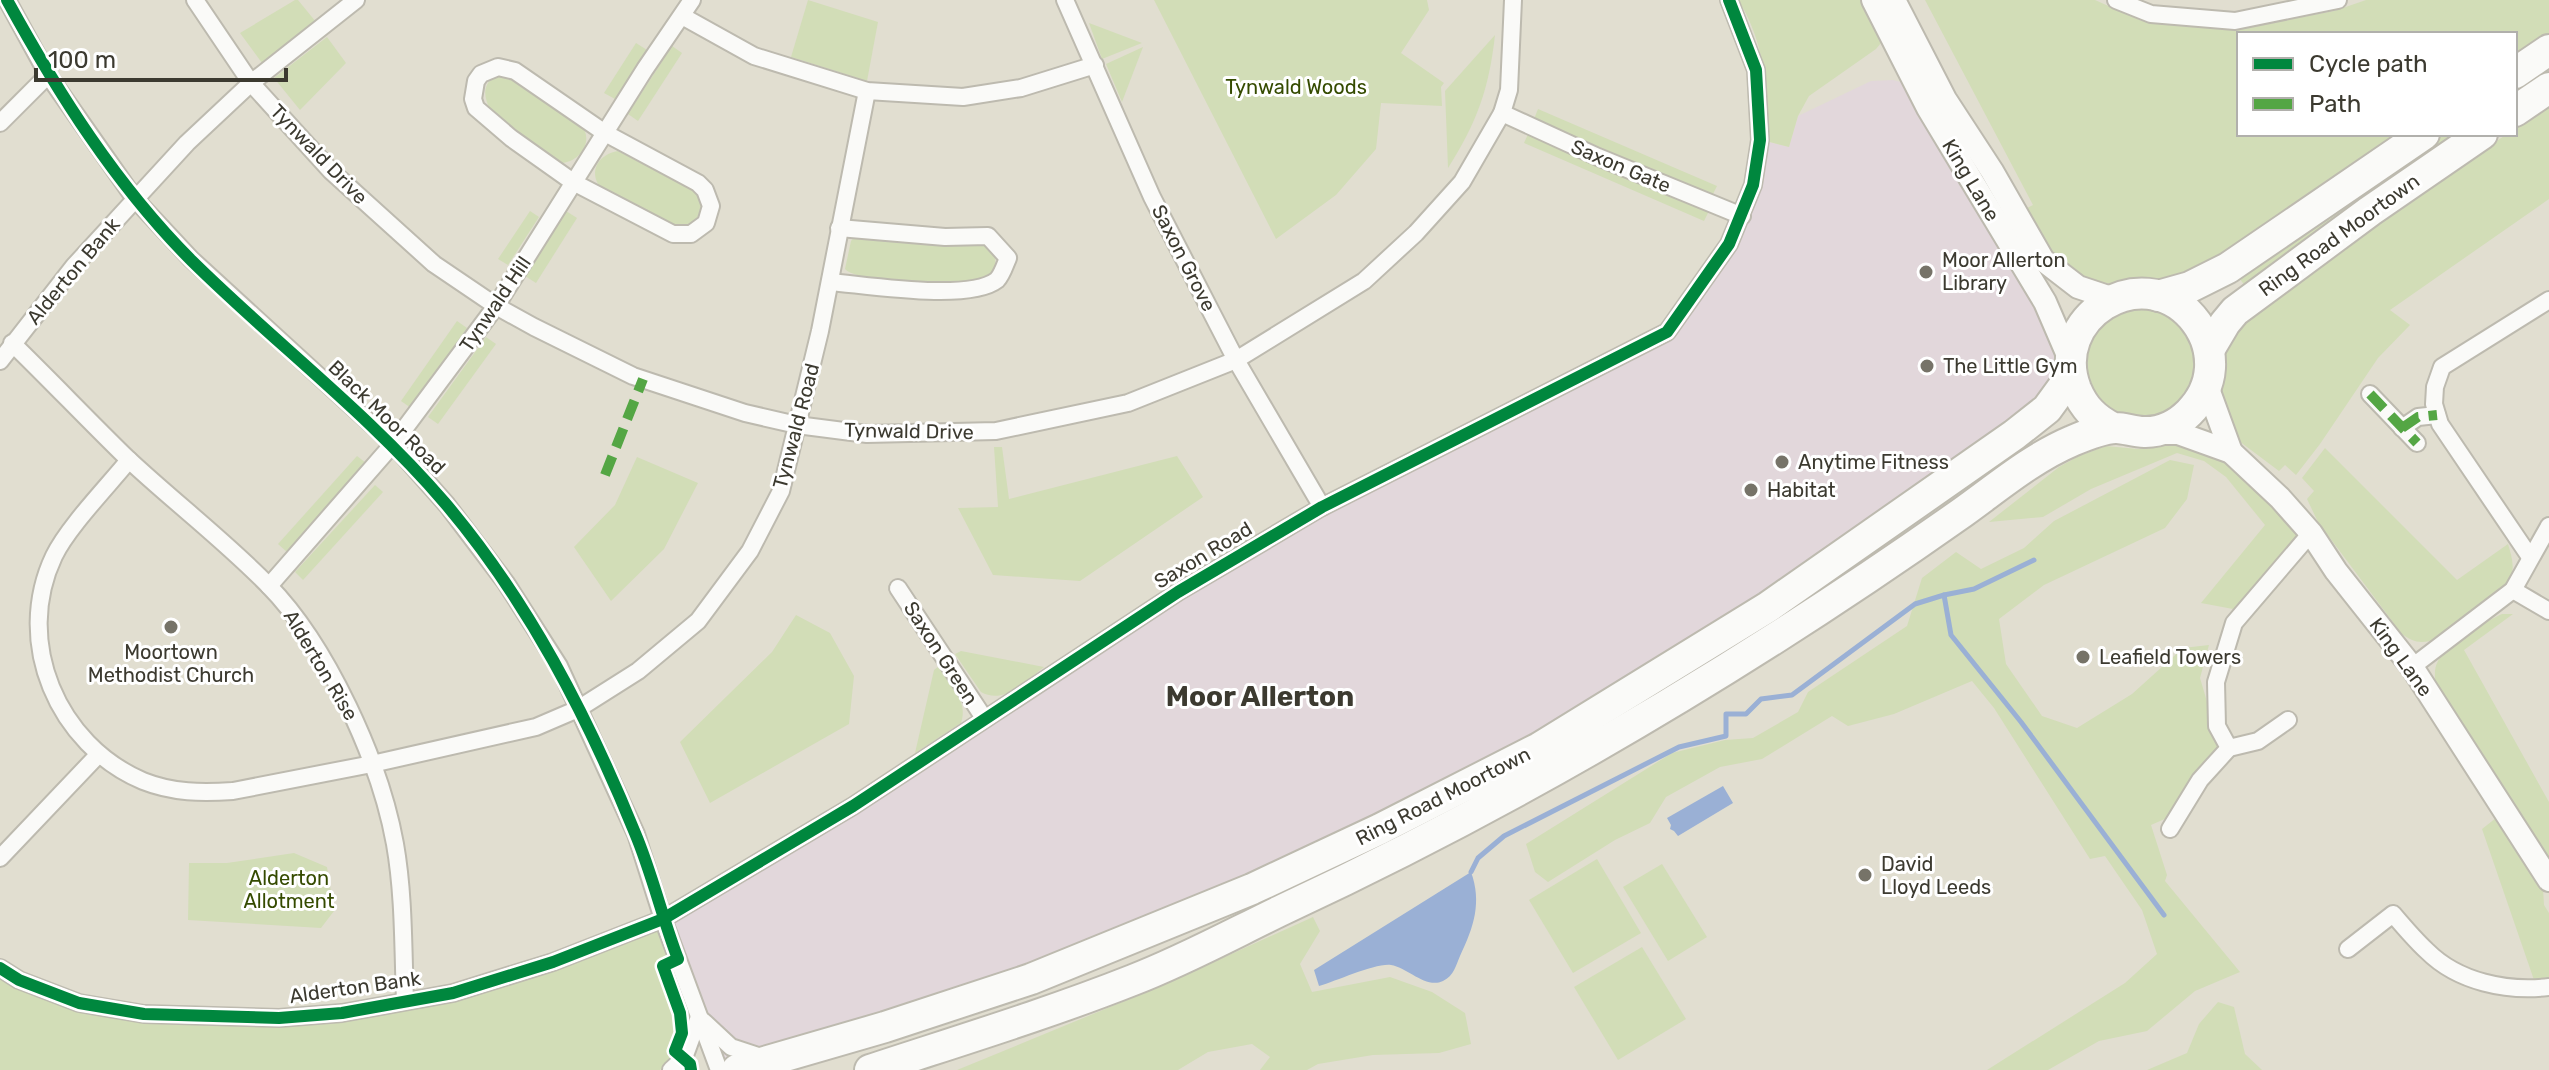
<svg xmlns="http://www.w3.org/2000/svg" width="2549" height="1070" viewBox="0 0 2549 1070" font-family="Rubik,sans-serif">
<style>
.commercial{fill:#e2d7db}
.green{fill:#d2ddb7}
.water{fill:#9ab0d5}
.lines{fill:none;stroke-linecap:round;stroke-linejoin:round}
.stream{stroke:#9ab0d5;stroke-width:5}
.street-casing{stroke:#bdbaaf;stroke-width:20}
.secondary-casing{stroke:#bdbaaf;stroke-width:26}
.highway-casing{stroke:#bdbaaf;stroke-width:34}
.street{stroke:#fafaf8;stroke-width:16}
.secondary{stroke:#fafaf8;stroke-width:22}
.highway{stroke:#fafaf8;stroke-width:30}
.quiet{stroke:#54a644;stroke-width:10;stroke-dasharray:20 10;stroke-linecap:butt}
.cycleway-casing{stroke:#fff;stroke-width:17}
.cycleway{stroke:#00873e;stroke-width:12}
.poi-dot{fill:#767368;stroke:#fff;stroke-width:3}
.labels{text-anchor:middle;stroke-width:6;stroke-linejoin:round;paint-order:stroke}
.park-label{font-size:20px;fill:#354b00;stroke:#fff}
.street-label{font-size:20px;fill:#3c3a30;stroke:#fff}
.poi-label{font-size:20px;fill:#3c3a30;stroke:#fff;text-anchor:start}
.district-label{font-size:28px;font-weight:bold;fill:#3c3a30;stroke:#fff}
</style>
<rect width="100%" height="100%" fill="#e1ded0"/>
<path class="commercial" d="M1893,80L1908,84L1995,222L2071,376L1768,607L1252,889L719,1070L663,919L1178,592L1667,332L1729,244L1760,140L1789,147L1798,116L1871,81Z"/>
<g class="green">
<path d="M295,0H298L316,22L262,63L240,33Z"/>
<path d="M808,0L878,22L867,81L791,57Z"/>
<path d="M1154,0H1427L1429,10L1401,53L1444,83L1441,87L1442,106L1381,103L1376,149L1336,195L1276,239Z"/>
<path d="M1738,0H1866L1881,43L1876,49L1809,96L1798,116L1789,147L1766,141C1769,94 1765,41 1738,0Z"/>
<path d="M1925,0H2095L2142,21L2227,28L2254,26L2334,11L2366,0H2549V39L2515,62V34H2239V134H2410L2361,166L2332,177L2297,201L2274,227L2218,265L2164,284H2113L2083,279L2058,263L2025,209L2033,205Z"/>
<path d="M1089,23L1142,43L1102,59Z"/>
<path d="M1495,35C1489,89 1477,122 1448,168L1445,91Z"/>
<path d="M327,37L346,63L300,110L274,78Z"/>
<path d="M636,43L647,50L615,99L604,93Z"/>
<path d="M672,46L682,53L638,121L628,114Z"/>
<path d="M1143,47L1122,102L1106,64Z"/>
<path d="M507,75L581,125C595,141 579,163 560,163L490,110C484,96 482,87 494,76Z"/>
<path d="M2549,105V199L2390,310L2410,325L2378,358L2320,444L2296,475L2285,465L2279,471L2239,441L2222,396V359L2232,330L2293,280L2507,134H2515V128Z"/>
<path d="M1538,109L1717,186L1712,196L1534,119Z"/>
<path d="M1529,132L1709,211L1704,221L1524,143Z"/>
<path d="M2442,134H2466L2248,290L2237,275Z"/>
<path d="M618,151L699,194L704,206C697,221 690,228 673,225L600,187C588,171 599,154 618,151Z"/>
<path d="M530,211L539,217L508,265L498,259Z"/>
<path d="M566,211L577,218L536,283L525,276Z"/>
<path d="M855,236L982,244L995,254L996,271C989,275 981,281 974,283C954,289 858,283 845,269L851,241Z"/>
<circle cx="2141" cy="363" r="56"/>
<path d="M457,321L467,328L411,408L401,401Z"/>
<path d="M486,337L496,344L438,424L428,417Z"/>
<path d="M2197,438L2311,533L2249,606L2233,609L2201,603L2265,525L2226,477L2204,461L2177,453L2091,489L2043,517L1989,522L2059,467L2079,456L2106,446L2138,449Z"/>
<path d="M994,447H1002L1009,499L1177,456L1203,497L1080,581L993,575L958,508L998,507Z"/>
<path d="M2325,448L2457,580L2508,544C2511,554 2515,566 2511,576C2501,598 2457,624 2437,639C2422,644 2413,643 2401,633L2318,522L2307,499L2314,491L2302,478Z"/>
<path d="M357,456L366,463L287,552L278,544Z"/>
<path d="M637,457L698,483L664,549L611,601L574,547L615,505Z"/>
<path d="M2170,460L2194,465L2187,499L2165,528L2044,585L1999,619L2006,664L2042,716L2077,728L2132,694L2183,648L2209,645L2200,678L2221,749L2167,818L2151,825L2167,875L2165,881L2240,972L2195,991L2147,1031L2099,1041L2048,1070H1987L2125,983L2157,954L2142,910L2105,856L2090,859L1994,708L1972,681L1894,714L1848,726L1832,716L1762,759L1720,767L1666,797L1650,823L1615,840L1548,882L1535,872L1526,844L1672,753L1725,740L1753,738L1798,712L1808,692L1907,626L1922,578L1956,552L1981,569L2024,548L2054,521Z"/>
<path d="M375,485L383,492L303,580L295,572Z"/>
<path d="M2502,614H2513L2464,650L2549,802V861L2435,681C2435,674 2434,668 2438,661C2447,646 2485,621 2502,614Z"/>
<path d="M796,615L830,633L854,676L849,724L710,803L680,742L772,652Z"/>
<path d="M961,651L1044,667C1026,681 1004,705 981,692L955,654Z"/>
<path d="M938,667C950,684 969,702 961,723L915,753L934,670Z"/>
<path d="M2496,818L2543,888L2544,905L2549,913V977L2534,980L2482,829Z"/>
<path d="M294,853L327,867L334,911L321,928L188,920L189,863H227Z"/>
<path d="M1597,859L1641,933L1573,973L1529,900Z"/>
<path d="M1662,864L1707,937L1668,961L1623,887Z"/>
<path d="M1313,917L1320,931L1300,964L1312,992L1390,977L1432,992L1465,1013L1471,1044L1439,1053L1373,1055L1318,1064L1307,1070H1260L1270,1057L1252,1044L1208,1052L1178,1070H957L1161,986Z"/>
<path d="M663,919L699,1017L680,1049L660,1070H0V968L79,1003L279,1018L453,993Z"/>
<path d="M1642,947L1686,1019L1618,1060L1574,987Z"/>
<path d="M2218,1002L2234,1007L2245,1054L2262,1070H2147L2187,1053L2199,1024Z"/>
</g>
<g class="water">
<path d="M1723,786L1733,803L1678,836L1674,831L1670,829L1671,825L1667,818Z"/>
<path d="M1471,872C1482,902 1474,927 1460,956C1456,965 1454,976 1443,981C1426,989 1408,968 1391,965C1375,963 1337,981 1319,986L1314,970Z"/>
</g>
<g class="lines">
<g class="stream">
<path d="M1944,595L1974,589L2034,560"/>
<path d="M1471,872L1478,858L1504,836L1679,747L1726,736V714H1746L1761,699L1792,695L1915,604L1944,595L1951,635L2021,722L2164,915"/>
</g>
<defs>
<g id="street">
<path d="M7,0L48,75L135,199L191,259L393,444L447,505L506,583L559,666L636,834L663,919L719,1070"/>
<path d="M195,0L251,83L331,171L434,264L496,306L534,327L633,376L745,413L797,425L867,434L996,431L1128,403L1236,360L1364,281L1416,233L1462,182L1502,113L1509,90L1513,0"/>
<path d="M1065,0L1152,197L1236,360L1322,507"/>
<path d="M2116,0L2151,14L2235,21L2338,0"/>
<path d="M682,16L754,56L867,91L963,97L1021,88L1095,65"/>
<path d="M498,67L515,71L605,133L698,183L705,190L711,206L706,223L691,234H673L573,182L511,138L476,108L473,99L476,81L481,74Z"/>
<path d="M1502,113L1598,157L1742,216"/>
<path d="M0,123L48,75"/>
<path d="M830,282C867,285 969,302 997,280C1002,275 1005,265 1008,258L988,236L945,237L839,228"/>
<path d="M12,343C51,381 89,421 128,459C174,502 224,540 268,585C327,645 380,761 395,844C404,895 403,949 405,1001"/>
<path d="M0,361L74,266L187,143L251,83L356,0"/>
<path d="M2370,394L2417,443"/>
<path d="M2402,428L2418,417L2437,415"/>
<path d="M129,460C108,486 68,527 54,556C13,642 58,745 143,781C173,793 202,793 233,791L372,764L536,727L578,709L638,671L698,621L750,551L781,491L820,331L867,91"/>
<path d="M2530,557L2440,424L2434,404L2435,387L2442,367L2549,300"/>
<path d="M269,586L393,444L496,306L645,69L692,0"/>
<path d="M898,588L984,718"/>
<path d="M2513,590L2549,611"/>
<path d="M2412,667L2513,590L2549,526"/>
<path d="M2229,748L2258,741L2288,720"/>
<path d="M2170,829L2200,780L2229,748L2217,726L2216,682L2234,623L2311,533"/>
<path d="M0,858L98,755"/>
<path d="M2348,949L2393,914C2404,927 2415,940 2427,951C2458,982 2507,992 2549,987"/>
<path d="M0,968L19,980L79,1003L144,1014L279,1018L342,1013L453,993L553,962L663,919L853,806L1178,592L1322,507L1667,332L1729,244L1753,185L1760,140L1756,70L1729,0"/>
<path d="M703,1021L731,1047L764,1058"/>
<path d="M671,1070L684,1058L699,1017"/>
</g>
<g id="secondary">
<path d="M1873,0L1928,108L2045,302L2070,360"/>
<path d="M1894,0L1945,99L1992,171L2043,260L2078,287L2114,299"/>
<path d="M2207,386L2231,452"/>
<path d="M2155,433H2178L2231,452L2280,498L2311,533L2336,571L2412,667L2549,880"/>
</g>
<g id="highway">
<path d="M2515,73L2549,50"/>
<path d="M2515,111L2549,88"/>
<path d="M2158,296L2190,287L2228,268L2424,134"/>
<path d="M2209,350L2225,323L2235,311L2370,211L2482,134"/>
<path d="M737,1070L885,1027L1031,979L1252,889L1380,829L1539,748L1768,607L2014,435L2047,409L2071,376"/>
<path d="M870,1070C958,1041 1047,1014 1133,980C1185,960 1234,933 1284,909C1522,798 1749,663 1963,512C1998,487 2032,458 2072,441C2084,436 2103,428 2116,428C2125,428 2134,432 2144,432C2178,433 2208,401 2210,368C2211,349 2204,331 2192,317C2141,259 2048,318 2076,389C2084,408 2095,419 2113,428"/>
</g>
</defs>
<use href="#street" class="street-casing"/>
<use href="#secondary" class="secondary-casing"/>
<use href="#highway" class="highway-casing"/>
<use href="#street" class="street"/>
<use href="#secondary" class="secondary"/>
<use href="#highway" class="highway"/>
<g class="quiet">
<path d="M2370,394L2417,443"/>
<path d="M2402,428L2418,417L2437,415"/>
<path d="M605,475L643,379"/>
</g>
<defs>
<g id="cycleway">
<path d="M7,0C58,93 116,185 192,261C275,343 369,414 445,503C528,601 587,715 635,833C652,873 662,917 678,959L663,966L680,1013L682,1033L675,1051L690,1064L691,1070"/>
<path d="M0,968L19,980L79,1003L144,1014L279,1018L342,1013L453,993L553,962L663,919L853,806L1178,592L1322,507L1667,332L1729,244L1753,185L1760,140L1756,70L1729,0"/>
</g>
</defs>
<use href="#cycleway" class="cycleway-casing"/>
<use href="#cycleway" class="cycleway"/>
</g>
<g class="poi-dot">
<circle cx="1926" cy="272" r="8"/>
<circle cx="1927" cy="366" r="8"/>
<circle cx="1782" cy="462" r="8"/>
<circle cx="1751" cy="490" r="8"/>
<circle cx="171" cy="627" r="8"/>
<circle cx="2083" cy="657" r="8"/>
<circle cx="1865" cy="875" r="8"/>
</g>
<g class="labels">
<g class="park-label">
<text x="1296" y="94">Tynwald Woods</text>
<text x="289" y="885">Alderton<tspan x="289" dy="23">Allotment</tspan></text>
</g>
<g class="street-label">
<text transform="translate(319 154) rotate(46)" y="7">Tynwald Drive</text>
<text transform="translate(1621 166) rotate(23)" y="7">Saxon Gate</text>
<text transform="translate(1971 180) rotate(59)" y="7">King Lane</text>
<text transform="translate(2339 235) rotate(-36)" y="7">Ring Road Moortown</text>
<text transform="translate(1184 258) rotate(63)" y="7">Saxon Grove</text>
<text transform="translate(73 271) rotate(-50)" y="7">Alderton Bank</text>
<text transform="translate(495 304) rotate(-56)" y="7">Tynwald Hill</text>
<text transform="translate(387 417) rotate(44)" y="7">Black Moor Road</text>
<text transform="translate(796 426) rotate(-75)" y="7">Tynwald Road</text>
<text transform="translate(909 431) rotate(1)" y="7">Tynwald Drive</text>
<text transform="translate(1203 555) rotate(-31)" y="7">Saxon Road</text>
<text transform="translate(941 653) rotate(57)" y="7">Saxon Green</text>
<text transform="translate(2401 657) rotate(54)" y="7">King Lane</text>
<text transform="translate(321 665) rotate(59)" y="7">Alderton Rise</text>
<text transform="translate(1443 796) rotate(-27)" y="7">Ring Road Moortown</text>
<text transform="translate(355 987) rotate(-8)" y="7">Alderton Bank</text>
</g>
<g class="poi-label">
<text x="1942" y="267">Moor Allerton<tspan x="1942" dy="23">Library</tspan></text>
<text x="1943" y="373">The Little Gym</text>
<text x="1798" y="469">Anytime Fitness</text>
<text x="1767" y="497">Habitat</text>
<text x="171" y="659" text-anchor="middle">Moortown<tspan x="171" dy="23">Methodist Church</tspan></text>
<text x="2099" y="664">Leafield Towers</text>
<text x="1881" y="871">David<tspan x="1881" dy="23">Lloyd Leeds</tspan></text>
</g>
<g class="district-label">
<text x="1260" y="706">Moor Allerton</text>
</g>
</g>
<rect x="2237" y="32" width="280" height="104" fill="#ffffff" stroke="#b1b0ac" stroke-width="2"/>
<rect x="2253" y="58" width="40" height="12" fill="#00873e" stroke="#b1b0ac" stroke-width="2"/>
<text x="2309" y="72" font-size="24" fill="#3c3a30">Cycle path</text>
<rect x="2253" y="98" width="40" height="12" fill="#54a644" stroke="#b1b0ac" stroke-width="2"/>
<text x="2309" y="112" font-size="24" fill="#3c3a30">Path</text>
<path d="M36 68v12h250v-12" fill="none" stroke="#3c3a30" stroke-width="4"/>
<text x="48" y="68" font-size="24" fill="#3c3a30" stroke="#ffffff" stroke-width="6" paint-order="stroke">100 m</text>
</svg>
